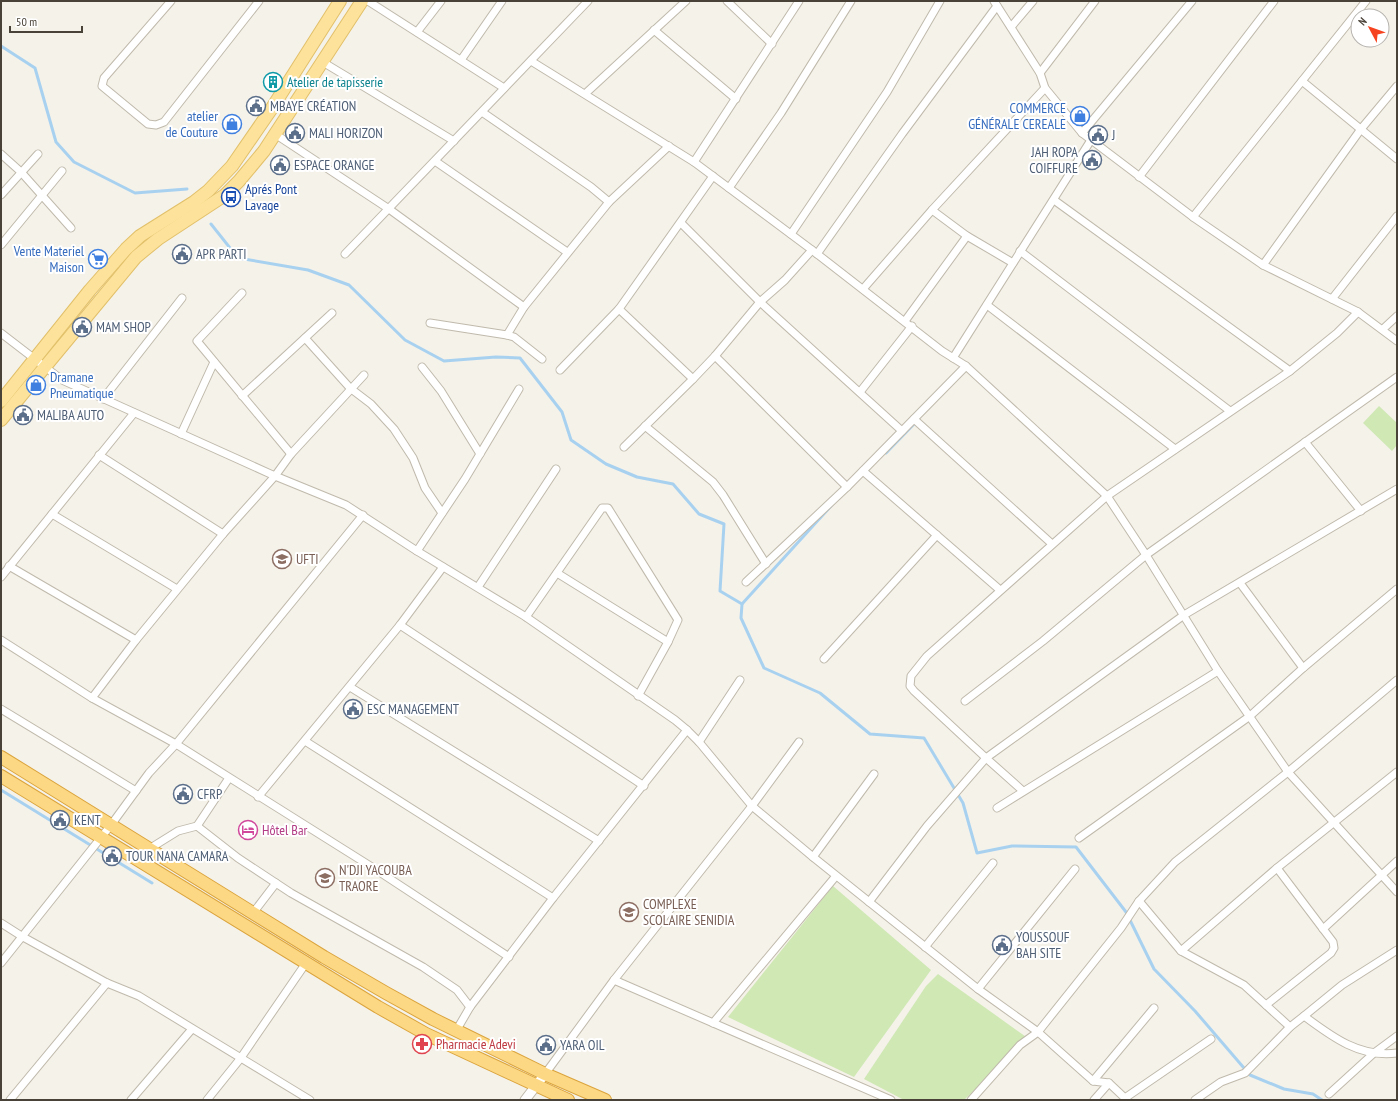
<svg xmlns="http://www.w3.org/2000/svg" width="1398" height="1101" viewBox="0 0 1398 1101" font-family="'PT Sans Narrow',sans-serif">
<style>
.green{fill:#cfe8b4}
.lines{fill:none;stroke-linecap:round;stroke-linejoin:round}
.stream{stroke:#a8d1f0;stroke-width:3}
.minor-casing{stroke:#c0baac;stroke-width:9}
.tertiary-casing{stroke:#c0baac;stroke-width:11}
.primary-casing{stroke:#e2c06a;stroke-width:14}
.trunk-casing{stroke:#dba43d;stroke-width:14}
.minor{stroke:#fff;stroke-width:7}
.tertiary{stroke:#fff;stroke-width:9}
.primary{stroke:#fce29b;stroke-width:12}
.trunk{stroke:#fcd884;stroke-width:12}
.labels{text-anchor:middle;stroke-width:4;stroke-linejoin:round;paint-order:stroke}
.culture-label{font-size:14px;fill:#0d838f;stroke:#fff;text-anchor:start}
.service-label{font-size:14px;fill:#4e5e75;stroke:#fff;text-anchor:start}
.shop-label{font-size:14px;fill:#366cbe;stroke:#fff;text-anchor:end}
.transit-label{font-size:14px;fill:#164399;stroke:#fff;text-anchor:start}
.education-label{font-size:14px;fill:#785e54;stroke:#fff;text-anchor:start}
.hotel-label{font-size:14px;fill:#b23c85;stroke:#fff;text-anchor:start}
.health-label{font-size:14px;fill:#be3a42;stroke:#fff;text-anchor:start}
</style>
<rect width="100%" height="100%" fill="#f5f2ea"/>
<g class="green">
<path d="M1379,406L1397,423V445L1392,451L1363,423Z"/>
<path d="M833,886L931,970L854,1077L728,1017Z"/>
<path d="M938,974L1029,1039L964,1100H904L864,1079L926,986Z"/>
</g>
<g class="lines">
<g class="stream">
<path d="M1,46L35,68L56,142L74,162L135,193L187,189"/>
<path d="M211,224L238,258L308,270L349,285L405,340L444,361L496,357L520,358L562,412L571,440L606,464L637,477L673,484L699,514L724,524L720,591L742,604L741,618L764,668L820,693L870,734L924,738L963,803L977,853L1012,846L1076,847L1126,912L1154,969L1195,1011L1250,1075L1284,1089L1313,1094L1322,1100"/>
<path d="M886,453L914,424"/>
<path d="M742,604L831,506"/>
<path d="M1,790L152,883"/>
</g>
<defs>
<g id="minor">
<path d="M171,1L104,78L102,86L148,124L156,125L164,122L259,1"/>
<path d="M368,1L504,88"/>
<path d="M727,1L772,44"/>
<path d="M994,1L1040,73L1045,88L1082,133L1193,217L1263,265L1358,312L1397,341"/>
<path d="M1011,27L1033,1"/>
<path d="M654,30L736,99"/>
<path d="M417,32L441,1"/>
<path d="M461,60L502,1"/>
<path d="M321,61L454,141"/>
<path d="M531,61L694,162L812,250L942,351L966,366L1107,496L1146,555L1218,671L1288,772L1397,892"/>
<path d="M1040,73L1095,1"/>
<path d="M1302,81L1397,159"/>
<path d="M586,93L686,1"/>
<path d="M482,112L591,187L609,202"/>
<path d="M1082,133L1192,1"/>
<path d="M275,134L389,209L524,307"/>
<path d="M1,154L21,172L71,228"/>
<path d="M435,161L567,252"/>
<path d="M694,162L799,1"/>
<path d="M1139,177L1274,1"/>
<path d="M729,188L781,113L851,1"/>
<path d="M1,195L38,154"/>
<path d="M1054,200L1290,371"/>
<path d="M932,210L967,236L1013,263"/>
<path d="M1193,217L1366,1"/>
<path d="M681,223L760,302L902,431"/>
<path d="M791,234L887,92L940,1"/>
<path d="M1,245L62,171"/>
<path d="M1020,251L1230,411"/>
<path d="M345,254L588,1"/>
<path d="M817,254L902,134L997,6"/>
<path d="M1263,265L1361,129L1397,86"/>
<path d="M863,289L932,210L1045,88"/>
<path d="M242,293L197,341L291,454"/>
<path d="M1332,299L1397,216"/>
<path d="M987,305L1175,449"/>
<path d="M619,309L693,379"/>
<path d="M905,321L967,236"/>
<path d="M430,323L507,335L514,337L542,359"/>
<path d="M1383,329L1397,316"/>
<path d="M1,333L62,380L275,476L346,505L417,551L526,617L675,720L687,730L553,898L470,1007L456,1031"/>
<path d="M507,335L524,307L609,202L669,146"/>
<path d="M305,338L350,388L371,404L394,429L413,458L425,488L442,513"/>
<path d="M715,356L847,487"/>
<path d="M953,358L1091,140"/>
<path d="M422,367L441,391L480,454"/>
<path d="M560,370L619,309L713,176"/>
<path d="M860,392L912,326"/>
<path d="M242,396L332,313"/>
<path d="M103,399L182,298"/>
<path d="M914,419L1052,544"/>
<path d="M645,426L713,482L723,495L766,564"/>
<path d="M181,434L214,362"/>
<path d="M1305,442L1361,511"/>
<path d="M624,447L693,379L715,356L760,302L785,280L812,250"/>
<path d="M99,455L223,534"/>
<path d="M863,471L1000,590"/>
<path d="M52,514L177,589"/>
<path d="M417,551L465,479L519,389"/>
<path d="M9,566L136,640"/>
<path d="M557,573L668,642"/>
<path d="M1,577L134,413"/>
<path d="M746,582L847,487L966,366"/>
<path d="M1240,583L1303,668"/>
<path d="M478,587L556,469"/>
<path d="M526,617L602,508H608L678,620L668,642L638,696"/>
<path d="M400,625L644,786"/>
<path d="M1,640L92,698L176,744L375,869L509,957"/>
<path d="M824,659L937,535"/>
<path d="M350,687L599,841"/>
<path d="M92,698L136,640L223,534L275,476L291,454L364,375"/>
<path d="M965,701L1043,641L1146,555L1397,377"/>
<path d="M1,709L136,791"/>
<path d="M687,730L699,742L752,806L813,857L978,989L1038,1032L1093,1081L1109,1083L1127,1100"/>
<path d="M305,741L553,898"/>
<path d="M699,742L740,680"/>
<path d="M1023,791L986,758L914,691L910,686L911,676L927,656L1107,496L1290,371L1337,333L1358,312"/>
<path d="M258,797L400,625L443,567"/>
<path d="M997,808L1218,671"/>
<path d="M197,826L229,778"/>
<path d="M1079,838L1250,716L1303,668L1397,589"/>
<path d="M149,849L178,831L197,826L238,858L291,893L423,967L457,990L470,1007"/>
<path d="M813,857L874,774"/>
<path d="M1139,901L1181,951L1244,985L1290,1027"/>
<path d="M869,902L927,826L986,758L1184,615L1397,489"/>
<path d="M253,913L276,883"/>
<path d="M1,923L23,937L107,983L139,996L310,1100"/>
<path d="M1323,929L1397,861"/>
<path d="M925,947L993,863"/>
<path d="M1181,951L1277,868L1397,772"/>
<path d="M1,963L111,825L149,773L176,744L363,515"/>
<path d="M614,980L891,1100"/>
<path d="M978,989L1075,869"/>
<path d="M1266,1005L1331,953L1334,948L1333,942L1277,868"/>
<path d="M1304,1016C1332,1037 1360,1058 1397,1053"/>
<path d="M713,1023L836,876"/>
<path d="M545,1074L614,980L752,806L799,742"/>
<path d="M1093,1081L1154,1008"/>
<path d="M1329,1094L1374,1053L1397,1036"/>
<path d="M1125,1098L1211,1039"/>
<path d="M10,1100L107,983"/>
<path d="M131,1100L192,1029"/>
<path d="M207,1100L240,1059L306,963"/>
<path d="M971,1100L1020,1045L1038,1032L1121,928L1139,901L1175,862L1288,772L1397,680"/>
<path d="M1094,1100L1109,1083"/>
<path d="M1195,1100L1221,1082L1245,1073L1290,1027L1304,1016L1342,985L1397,950"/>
</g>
<path id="tertiary" d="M525,1100L545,1074"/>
<g id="primary">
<path d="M1,401L90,290L126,249L140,236L194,202L208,191L232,166L272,108L340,1"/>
<path d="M1,420L136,257L158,239L225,195L239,181L264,151L362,1"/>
</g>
<g id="trunk">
<path d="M1,757L324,957L386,993L433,1019L545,1074L605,1100"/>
<path d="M1,776L378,1007L426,1034L568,1100"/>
</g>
</defs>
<use href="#minor" class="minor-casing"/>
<use href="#tertiary" class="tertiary-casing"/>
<use href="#primary" class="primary-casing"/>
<use href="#trunk" class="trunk-casing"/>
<use href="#minor" class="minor"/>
<use href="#tertiary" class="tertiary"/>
<use href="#primary" class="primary"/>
<use href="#trunk" class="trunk"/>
</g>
<defs>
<symbol id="building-ring" viewBox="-11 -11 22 22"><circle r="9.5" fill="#fff" stroke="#0f9aa8" stroke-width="1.5"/><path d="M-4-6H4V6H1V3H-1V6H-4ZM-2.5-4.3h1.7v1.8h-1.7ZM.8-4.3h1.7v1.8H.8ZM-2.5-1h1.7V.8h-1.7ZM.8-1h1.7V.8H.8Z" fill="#0f9aa8"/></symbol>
<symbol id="civic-ring" viewBox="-11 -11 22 22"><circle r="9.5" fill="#fff" stroke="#5c6f8a" stroke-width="1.5"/><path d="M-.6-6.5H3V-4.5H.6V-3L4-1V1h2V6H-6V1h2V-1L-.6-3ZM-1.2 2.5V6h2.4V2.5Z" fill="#5c6f8a"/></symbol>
<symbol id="shop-ring" viewBox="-11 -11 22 22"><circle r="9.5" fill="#fff" stroke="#3f7fe0" stroke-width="1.5"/><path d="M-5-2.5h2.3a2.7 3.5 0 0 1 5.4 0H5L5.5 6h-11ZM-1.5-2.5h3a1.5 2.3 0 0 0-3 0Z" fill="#3f7fe0"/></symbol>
<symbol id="bus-ring" viewBox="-11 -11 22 22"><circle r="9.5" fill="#fff" stroke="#1a4fb4" stroke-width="1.5"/><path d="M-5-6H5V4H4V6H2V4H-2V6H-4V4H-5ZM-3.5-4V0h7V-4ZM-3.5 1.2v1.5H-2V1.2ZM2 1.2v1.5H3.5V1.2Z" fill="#1a4fb4"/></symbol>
<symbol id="supermarket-ring" viewBox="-11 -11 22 22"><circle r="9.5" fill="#fff" stroke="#3f7fe0" stroke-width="1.5"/><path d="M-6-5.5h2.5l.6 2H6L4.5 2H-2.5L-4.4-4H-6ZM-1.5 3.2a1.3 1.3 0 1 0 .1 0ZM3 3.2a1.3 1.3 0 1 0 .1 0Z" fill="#3f7fe0"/></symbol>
<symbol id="school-ring" viewBox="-11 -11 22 22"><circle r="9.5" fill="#fff" stroke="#8d6e63" stroke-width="1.5"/><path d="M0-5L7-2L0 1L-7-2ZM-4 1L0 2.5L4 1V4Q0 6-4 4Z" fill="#8d6e63"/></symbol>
<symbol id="hotel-ring" viewBox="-11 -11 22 22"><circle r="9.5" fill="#fff" stroke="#d1479c" stroke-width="1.5"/><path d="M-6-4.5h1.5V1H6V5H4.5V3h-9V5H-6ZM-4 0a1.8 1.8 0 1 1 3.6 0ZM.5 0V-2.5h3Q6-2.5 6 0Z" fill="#d1479c"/></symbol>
<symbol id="pharmacy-ring" viewBox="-11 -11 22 22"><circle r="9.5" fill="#fff" stroke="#e0444e" stroke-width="1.5"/><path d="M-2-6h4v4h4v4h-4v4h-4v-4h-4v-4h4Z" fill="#e0444e"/></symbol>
</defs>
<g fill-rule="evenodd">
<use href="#building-ring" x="262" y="71" width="22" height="22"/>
<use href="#civic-ring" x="245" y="95" width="22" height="22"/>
<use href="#shop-ring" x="1069" y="105" width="22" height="22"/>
<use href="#shop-ring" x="221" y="113" width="22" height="22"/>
<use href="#civic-ring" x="284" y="122" width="22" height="22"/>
<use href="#civic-ring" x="1087" y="124" width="22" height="22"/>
<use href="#civic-ring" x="1081" y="149" width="22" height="22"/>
<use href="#civic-ring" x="269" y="154" width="22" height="22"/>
<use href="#bus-ring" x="220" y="186" width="22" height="22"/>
<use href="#civic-ring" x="171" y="243" width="22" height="22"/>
<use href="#supermarket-ring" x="87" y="248" width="22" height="22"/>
<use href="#civic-ring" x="71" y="316" width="22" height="22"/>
<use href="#shop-ring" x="25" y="374" width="22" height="22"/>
<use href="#civic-ring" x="12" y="404" width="22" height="22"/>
<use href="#school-ring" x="271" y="548" width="22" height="22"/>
<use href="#civic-ring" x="342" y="698" width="22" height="22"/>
<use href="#civic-ring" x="172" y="783" width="22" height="22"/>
<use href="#civic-ring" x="49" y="809" width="22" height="22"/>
<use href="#hotel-ring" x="237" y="819" width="22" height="22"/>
<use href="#civic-ring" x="101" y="845" width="22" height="22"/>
<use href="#school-ring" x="314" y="867" width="22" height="22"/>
<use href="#school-ring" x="618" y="901" width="22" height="22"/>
<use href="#civic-ring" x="991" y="934" width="22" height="22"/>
<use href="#pharmacy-ring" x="411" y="1033" width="22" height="22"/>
<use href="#civic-ring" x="535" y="1034" width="22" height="22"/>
</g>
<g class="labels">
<g class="culture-label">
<text x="287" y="87">Atelier de tapisserie</text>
</g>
<g class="service-label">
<text x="270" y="111">MBAYE CRÉATION</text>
<text x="309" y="138">MALI HORIZON</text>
<text x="1112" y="140">J</text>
<text x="1078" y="157" text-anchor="end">JAH ROPA<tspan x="1078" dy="16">COIFFURE</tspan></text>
<text x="294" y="170">ESPACE ORANGE</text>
<text x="196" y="259">APR PARTI</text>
<text x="96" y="332">MAM SHOP</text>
<text x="37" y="420">MALIBA AUTO</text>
<text x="367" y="714">ESC MANAGEMENT</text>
<text x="197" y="799">CFRP</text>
<text x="74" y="825">KENT</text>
<text x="126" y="861">TOUR NANA CAMARA</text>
<text x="1016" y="942">YOUSSOUF<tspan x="1016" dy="16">BAH SITE</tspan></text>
<text x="560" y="1050">YARA OIL</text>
</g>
<g class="shop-label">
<text x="1066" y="113">COMMERCE<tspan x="1066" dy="16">GÉNÉRALE CEREALE</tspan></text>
<text x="218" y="121">atelier<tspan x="218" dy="16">de Couture</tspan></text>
<text x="84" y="256">Vente Materiel<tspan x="84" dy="16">Maison</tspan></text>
<text x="50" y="382" text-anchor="start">Dramane<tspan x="50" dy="16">Pneumatique</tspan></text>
</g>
<g class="transit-label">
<text x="245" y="194">Aprés Pont<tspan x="245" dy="16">Lavage</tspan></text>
</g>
<g class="education-label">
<text x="296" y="564">UFTI</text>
<text x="339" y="875">N'DJI YACOUBA<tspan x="339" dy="16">TRAORE</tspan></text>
<text x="643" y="909">COMPLEXE<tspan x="643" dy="16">SCOLAIRE SENIDIA</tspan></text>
</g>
<g class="hotel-label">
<text x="262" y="835">Hôtel Bar</text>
</g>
<g class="health-label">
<text x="436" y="1049">Pharmacie Adevi</text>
</g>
</g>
<rect width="1398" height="1101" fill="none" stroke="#494238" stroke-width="4"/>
<g transform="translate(1370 28) rotate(311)"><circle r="19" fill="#ffffff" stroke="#b6b3af"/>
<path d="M0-3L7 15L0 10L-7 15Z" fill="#f64420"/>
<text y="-6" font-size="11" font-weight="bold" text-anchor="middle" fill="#494238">N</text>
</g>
<path d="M10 26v6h72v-6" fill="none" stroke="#494238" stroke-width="2"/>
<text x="16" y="26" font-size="12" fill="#494238" stroke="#ffffff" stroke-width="3" paint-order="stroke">50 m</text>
</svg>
